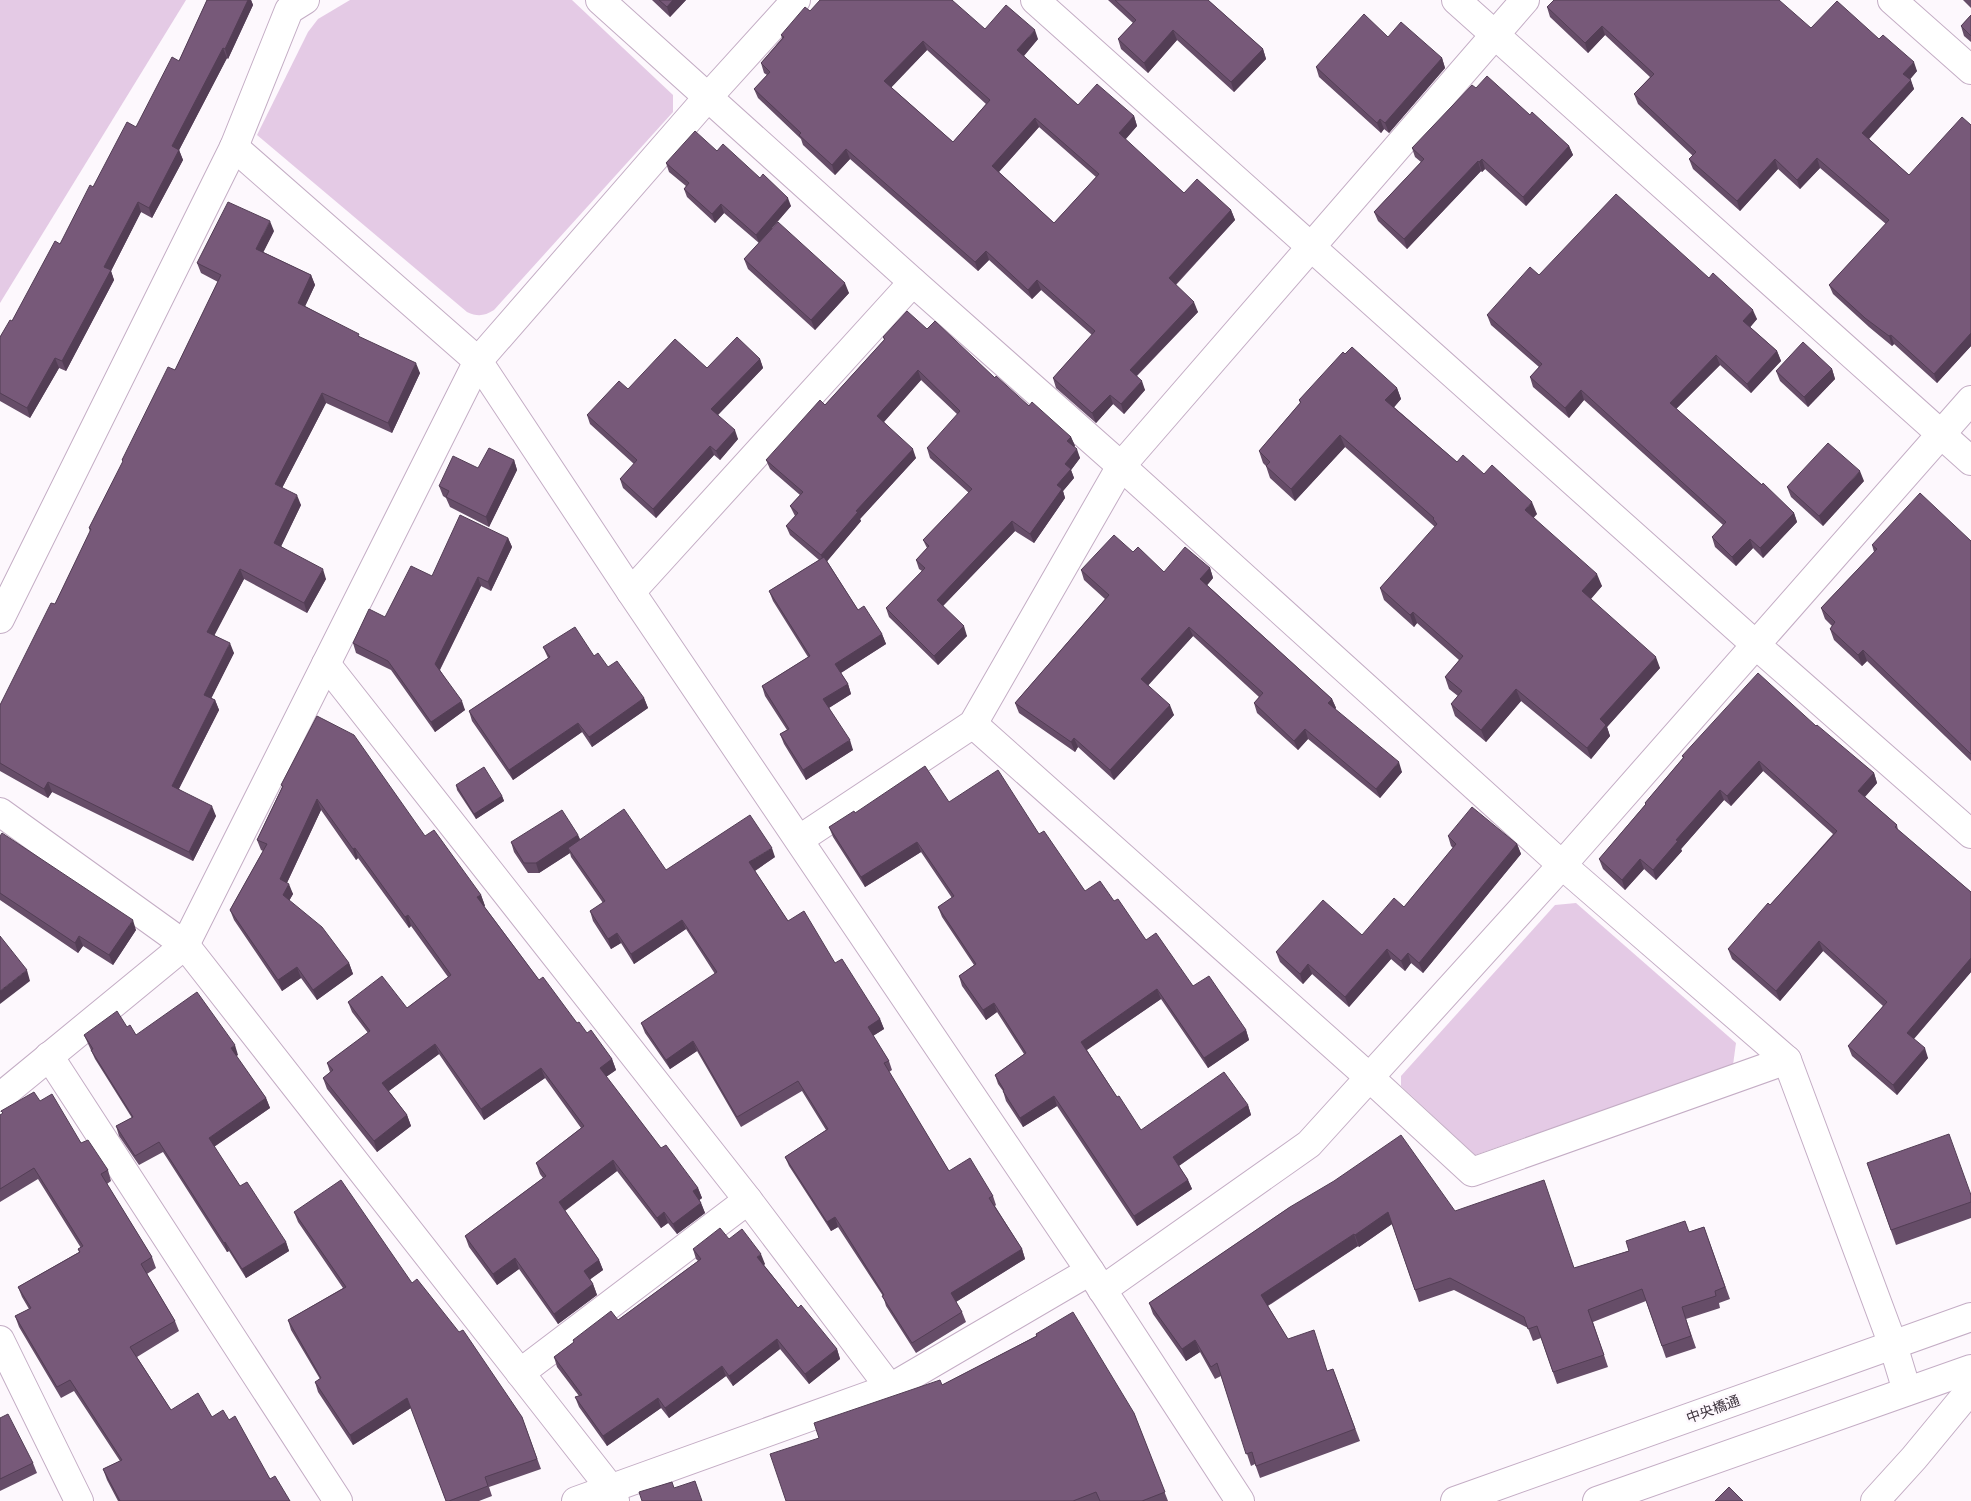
<svg xmlns="http://www.w3.org/2000/svg" width="1971" height="1501" viewBox="0 0 1971 1501" font-family="Quicksand,'Noto Sans JP',sans-serif">
<style>
.green{fill:#e4cae5}
.lines{fill:none;stroke-linecap:round;stroke-linejoin:round}
.minor-casing{stroke:#c4adc5;stroke-width:30}
.tertiary-casing{stroke:#c4adc5;stroke-width:30}
.minor{stroke:#fff;stroke-width:28}
.tertiary{stroke:#fff;stroke-width:28}
.wall{fill:#664d68;fill-rule:evenodd}
.shaded-wall{fill:#533e55}
.building{fill:#775979;stroke:#533e55;fill-rule:evenodd}
.labels{text-anchor:middle;stroke-width:5;stroke-linejoin:round;paint-order:stroke}
.street-label{font-size:14px;fill:#3c323c;stroke:#fdf8fd}
</style>
<rect width="100%" height="100%" fill="#fdf8fd"/>
<g class="green">
<path d="M0,0H186L0,303Z"/>
<path d="M350,0H572L673,95V112L494,310C484,316 478,317 467,312L257,135L308,32L318,19Z"/>
<path d="M1576,903L1736,1043L1733,1065L1475,1155L1401,1086V1076L1555,905Z"/>
</g>
<g class="lines">
<defs>
<g id="minor">
<path d="M600,0L913,282L1121,466L1562,865L1787,1060L1893,1345L1907,1391"/>
<path d="M1035,0L1756,645L1971,834"/>
<path d="M1456,0L1971,461"/>
<path d="M1892,0L1971,70"/>
<path d="M234,147L478,361L631,592L1090,1271L1240,1501"/>
<path d="M631,592L913,282"/>
<path d="M0,619L234,147L289,10L305,0"/>
<path d="M326,664L748,1200L890,1388"/>
<path d="M973,724L1370,1078L1472,1172L1787,1060"/>
<path d="M0,812L185,945L611,1489L615,1501"/>
<path d="M800,839L973,724L1121,466L1525,0"/>
<path d="M49,1056L338,1501"/>
<path d="M0,1097L185,945L478,361L708,97L796,0"/>
<path d="M1102,1290L1309,1144L1562,865L1971,400"/>
<path d="M0,1340L79,1501"/>
<path d="M520,1373L748,1200"/>
<path d="M576,1501L890,1388L1090,1271"/>
<path d="M1875,1501L1914,1458L1971,1389"/>
</g>
<g id="tertiary">
<path d="M1455,1501L1971,1317"/>
<path d="M1597,1501L1971,1369"/>
</g>
</defs>
<use href="#minor" class="minor-casing"/>
<use href="#tertiary" class="tertiary-casing"/>
<use href="#minor" class="minor"/>
<use href="#tertiary" class="tertiary"/>
</g>
<g class="wall">
<path d="M207,0H251L253,5L228,59L227,58L179,150L183,160L152,218L141,212L111,271L114,280L66,371L59,368L30,418L0,401V337L12,321L60,244L93,187L136,127L179,61Z"/>
<path d="M652,0H686L670,17Z"/>
<path d="M1108,0H1208L1263,49L1266,59L1234,92L1177,40L1148,73L1121,49L1118,39L1133,23Z"/>
<path d="M1963,0H1971V8Z"/>
<path d="M1547,7L1811,28L1879,39L1917,71L1910,79L1914,89L1869,139L1909,175L1971,125V346L1937,383L1894,344L1892,346L1869,327L1833,294L1829,285L1886,224L1820,168L1800,189L1778,169L1740,211L1693,169L1689,159L1693,156L1638,104L1634,94L1650,77L1605,35L1588,53L1550,17Z"/>
<path d="M810,11L985,29L1038,39L1024,56L1078,105L1134,116L1137,126L1125,140L1184,193L1231,210L1235,220L1176,285L1198,312L1137,376L1145,390L1124,414L1113,404L1096,423L1056,388L1053,378L1092,335L1041,290L1032,299L989,260L978,271L850,159L835,175L803,145L801,139L758,98L754,89L767,75L764,73L761,63L782,38L781,35ZM927,50L986,104L953,142L891,87ZM1039,127L1096,177L1054,223L999,172Z"/>
<path d="M1971,15V42L1964,36L1961,26Z"/>
<path d="M1388,37L1442,58L1445,68L1389,133L1384,129L1381,133L1319,77L1316,67Z"/>
<path d="M1476,88L1530,115L1569,146L1573,155L1526,206L1485,169L1482,172L1481,171L1407,249L1378,221L1374,212L1421,162L1415,157L1412,148Z"/>
<path d="M717,151L791,206L772,228L849,293L815,330L748,269L744,259L759,243L724,213L715,223L687,197L684,189L686,186L669,172L666,163Z"/>
<path d="M274,231L263,252L311,275L315,285L305,306L360,337L420,373L392,433L326,403L282,488L301,505L281,546L326,579L307,613L244,579L214,635L234,653L211,698L215,700L219,710L179,789L216,816L193,861L52,792L48,798L0,771V705L55,604L90,532L89,528L123,462L122,460L175,370L218,282L201,273L197,263Z"/>
<path d="M1539,275L1709,278L1757,319L1750,327L1777,351L1781,361L1751,393L1720,365L1676,409L1794,513L1797,522L1763,558L1753,548L1736,566L1715,547L1712,537L1723,525L1584,400L1569,418L1533,387L1530,377L1539,367L1491,325L1487,315Z"/>
<path d="M927,329L995,378L1029,406L1071,437L1075,446L1074,447L1080,458L1071,470L1074,478L1063,491L1065,498L1034,543L1015,531L943,606L967,636L938,665L889,617L886,608L922,571L919,569L916,560L927,548L923,540L969,493L930,458L927,448L958,415L921,380L884,422L916,458L860,519L861,521L827,561L858,610L882,634L886,644L841,673L848,684L851,694L829,708L853,750L806,780L784,744L780,734L787,730L765,696L762,686L808,657L773,601L769,591L819,560L790,535L786,526L795,516L790,506L800,495L770,469L766,460L825,405L884,340L883,337Z"/>
<path d="M1345,354L1397,388L1401,399L1394,407L1457,462L1484,474L1537,514L1533,517L1602,586L1591,599L1660,668L1607,727L1610,736L1591,759L1521,701L1486,742L1455,716L1451,704L1458,696L1449,689L1445,677L1459,660L1417,623L1414,627L1384,600L1380,588L1435,527L1345,447L1295,501L1270,478L1266,466L1263,463L1259,451L1300,403L1299,400Z"/>
<path d="M760,359L763,368L718,415L738,439L720,460L714,455L656,518L623,488L620,479L634,464L590,424L587,415L628,389L707,368Z"/>
<path d="M1832,369L1835,379L1808,407L1780,381L1776,371Z"/>
<path d="M514,460L517,470L489,527L450,507L446,498L443,496L439,486Z"/>
<path d="M1864,481L1823,526L1791,497L1787,487Z"/>
<path d="M508,538L512,547L491,591L481,586L440,670L465,710L435,732L391,670L356,653L353,643L385,617L432,576Z"/>
<path d="M1971,541V761L1867,661L1862,666L1834,640L1830,629L1832,626L1825,619L1821,608L1874,552L1872,545Z"/>
<path d="M1133,552L1164,572L1210,568L1213,578L1207,585L1332,699L1336,708L1335,709L1402,772L1380,798L1308,739L1298,750L1257,713L1254,703L1259,697L1193,636L1148,685L1174,715L1114,780L1078,747L1075,752L1019,713L1015,703L1105,599L1084,580L1081,570Z"/>
<path d="M543,647L594,656L644,698L648,708L592,747L582,732L513,780L472,721L469,711L548,658Z"/>
<path d="M1816,726L1874,773L1877,783L1865,797L1897,825L1898,830L1971,892V972L1914,1039L1928,1058L1897,1095L1852,1056L1848,1046L1883,1006L1823,951L1780,1001L1732,959L1728,949L1770,905L1833,834L1763,771L1731,806L1724,800L1681,849L1682,851L1656,880L1644,869L1625,890L1603,869L1599,859L1645,805V803L1683,758L1682,756Z"/>
<path d="M281,785L425,836L481,895L485,906H484L539,980L577,1023L612,1059L616,1070L606,1077L661,1148L698,1188L702,1198L699,1200L701,1203L705,1213L677,1234L668,1223L661,1228L617,1171L565,1211L599,1260L603,1270L590,1279L593,1284L597,1295L558,1324L519,1269L497,1285L469,1247L465,1236L543,1178L540,1174L536,1163L581,1128L545,1078L484,1120L439,1054L389,1091L407,1115L411,1126L377,1152L327,1089L323,1078L330,1072L327,1063L368,1033L352,1012L348,1002L407,1008L448,977L411,926L409,928L358,858L356,860L321,810L287,883L293,894L289,901L349,963L353,974L317,1000L301,978L282,991L234,920L230,910L263,851L261,850L257,840L282,787Z"/>
<path d="M456,785L502,796L504,801L476,819L457,790Z"/>
<path d="M949,802L1039,834L1085,891L1114,901L1146,940L1193,986L1246,1030L1249,1040L1208,1068L1161,999L1087,1050L1117,1097L1141,1130L1248,1105L1251,1115L1179,1166L1188,1180L1192,1189L1137,1226L1057,1106L1023,1127L1006,1101L1003,1091L998,1084L995,1075L1024,1054L997,1012L986,1020L962,986L959,976L974,965L942,917L938,907L952,898L921,852L865,887L833,837L829,827L855,813Z"/>
<path d="M578,835L580,839L666,870L775,857L755,871L788,921L835,963L880,1019L884,1029L873,1036L889,1061L892,1070L889,1072L949,1171L993,1196L996,1205L995,1206L1022,1249L1025,1259L956,1302L962,1312L966,1322L916,1353L886,1306L883,1296L838,1227L831,1231L789,1166L785,1157L826,1130L802,1091L741,1127L697,1051L670,1069L645,1033L641,1023L715,974L686,929L634,964L621,943L611,949L593,921L590,911L603,903L571,857L570,853L539,873H528L514,852L511,842Z"/>
<path d="M0,836L136,930L113,965L83,946L78,953L0,900Z"/>
<path d="M1448,836L1517,844L1521,854L1423,973L1411,963L1405,971L1391,959L1349,1007L1312,974L1303,984L1280,962L1276,952L1362,935L1404,907L1453,848L1451,846Z"/>
<path d="M127,1027L136,1035L238,1055L236,1056L266,1098L270,1108L214,1147L240,1186L286,1242L289,1251L246,1278L229,1251L227,1252L163,1152L139,1165L119,1136L116,1126L132,1118L95,1059L84,1035Z"/>
<path d="M40,1101L108,1170L111,1181L107,1184L152,1257L156,1268L147,1274L175,1321L179,1331L137,1357L171,1410L229,1420L270,1479L290,1501H118L107,1480L103,1469L120,1461L74,1391L61,1398L19,1327L15,1316L29,1309L22,1297L18,1287L79,1252L78,1249L81,1248L38,1179L0,1202V1115Z"/>
<path d="M1867,1163L1971,1194V1218L1896,1245Z"/>
<path d="M1290,1207L1455,1211L1574,1268L1704,1227L1730,1299L1719,1303L1720,1308L1686,1319L1696,1348L1666,1358L1646,1301L1593,1322L1608,1367L1557,1384L1541,1338L1533,1341L1528,1328L1454,1290L1419,1302L1392,1224L1359,1247L1358,1246L1268,1306L1288,1339L1328,1371L1333,1369L1360,1441L1260,1478L1255,1464L1251,1466L1221,1376L1215,1379L1200,1352L1186,1361L1153,1314L1149,1303Z"/>
<path d="M294,1212L412,1283L522,1417L541,1469L489,1487L492,1496L479,1501H446L411,1408L353,1445L318,1392L315,1382L320,1379L291,1330L288,1320L343,1288L298,1222Z"/>
<path d="M729,1239L765,1264L764,1265L798,1308L837,1349L840,1359L809,1384L780,1349L733,1386L726,1376L669,1418L661,1408L607,1446L579,1407L575,1397L579,1396L557,1367L554,1357L574,1342L573,1340L618,1320L698,1261L696,1259L693,1249Z"/>
<path d="M1036,1334L1134,1413L1168,1501H786L819,1438L942,1385L1036,1336Z"/>
<path d="M0,1418L33,1463L37,1473L0,1491Z"/>
</g>
<g class="shaded-wall">
<path d="M248,0H251L253,5L228,59L225,49Z"/>
<path d="M673,0H686L670,17L667,7Z"/>
<path d="M1602,26L1605,35L1588,53L1585,43Z"/>
<path d="M1035,30L1038,39L1021,59L1017,50Z"/>
<path d="M1173,30L1177,40L1148,73L1144,63Z"/>
<path d="M923,41L927,50L888,91L884,81Z"/>
<path d="M223,48L227,58L176,156L172,146Z"/>
<path d="M1263,49L1266,59L1234,92L1231,82Z"/>
<path d="M1442,58L1445,68L1389,133L1385,123Z"/>
<path d="M1914,62L1917,71L1907,83L1903,74Z"/>
<path d="M1911,80L1914,89L1866,142L1862,133Z"/>
<path d="M1134,116L1137,126L1122,143L1119,133Z"/>
<path d="M1035,118L1039,127L996,175L992,166Z"/>
<path d="M1380,119L1384,129L1381,133L1377,123Z"/>
<path d="M1569,146L1573,155L1526,206L1523,197Z"/>
<path d="M846,149L850,159L835,175L832,165Z"/>
<path d="M179,150L183,160L152,218L149,208Z"/>
<path d="M1817,158L1820,168L1800,189L1797,180Z"/>
<path d="M1482,159L1485,169L1482,172L1479,162Z"/>
<path d="M1775,159L1778,169L1740,211L1737,201Z"/>
<path d="M1478,161L1481,171L1407,249L1404,239Z"/>
<path d="M788,198L791,206L759,243L756,235Z"/>
<path d="M138,202L141,212L111,271L114,280L66,371L62,361L104,267Z"/>
<path d="M721,204L724,213L715,223L712,214Z"/>
<path d="M1231,210L1235,220L1172,288L1169,278Z"/>
<path d="M270,221L274,231L260,259L256,249Z"/>
<path d="M986,251L989,260L978,271L975,262Z"/>
<path d="M311,275L315,285L302,313L298,303Z"/>
<path d="M1037,280L1041,290L1032,299L1028,290Z"/>
<path d="M845,283L849,293L815,330L811,320Z"/>
<path d="M1194,302L1198,312L1133,379L1130,370Z"/>
<path d="M1753,310L1757,319L1747,331L1743,321Z"/>
<path d="M1971,333V346L1937,383L1934,374Z"/>
<path d="M1891,335L1894,344L1892,346L1889,336Z"/>
<path d="M1777,351L1781,361L1751,393L1747,384Z"/>
<path d="M1716,355L1720,365L1673,412L1670,403Z"/>
<path d="M55,358L59,368L30,418L27,408Z"/>
<path d="M760,359L763,368L714,419L711,409Z"/>
<path d="M416,363L420,373L392,433L388,423Z"/>
<path d="M1832,369L1835,379L1808,407L1804,397Z"/>
<path d="M918,370L921,380L881,425L877,416Z"/>
<path d="M1142,381L1145,390L1124,414L1121,404Z"/>
<path d="M1397,388L1401,399L1390,412L1385,400Z"/>
<path d="M1581,390L1584,400L1569,418L1565,408Z"/>
<path d="M322,393L326,403L279,494L275,484Z"/>
<path d="M1110,395L1113,404L1096,423L1092,413Z"/>
<path d="M735,430L738,439L720,460L716,451Z"/>
<path d="M1340,435L1345,447L1295,501L1291,489Z"/>
<path d="M1071,437L1075,446L1071,450L1067,441Z"/>
<path d="M710,446L714,455L656,518L653,509Z"/>
<path d="M913,449L916,458L860,519L861,521L824,565L821,555L856,511Z"/>
<path d="M1077,449L1080,458L1071,470L1074,478L1063,491L1065,498L1034,543L1030,534L1057,485L1065,464Z"/>
<path d="M514,460L517,470L489,527L486,517Z"/>
<path d="M1860,471L1864,481L1823,526L1819,516Z"/>
<path d="M297,495L301,505L278,553L274,543Z"/>
<path d="M1532,502L1537,514L1530,522L1525,510Z"/>
<path d="M1794,513L1797,522L1763,558L1760,548Z"/>
<path d="M1012,521L1015,531L940,609L937,600Z"/>
<path d="M508,538L512,547L491,591L488,582Z"/>
<path d="M1750,539L1753,548L1736,566L1732,557Z"/>
<path d="M1210,568L1213,578L1204,589L1200,579Z"/>
<path d="M240,569L244,579L211,642L207,632Z"/>
<path d="M323,569L326,579L307,613L304,603Z"/>
<path d="M1597,574L1602,586L1587,603L1582,591Z"/>
<path d="M478,577L481,586L438,673L435,664Z"/>
<path d="M1413,612L1417,623L1414,627L1410,615Z"/>
<path d="M964,626L967,636L938,665L934,656Z"/>
<path d="M1189,627L1193,636L1145,689L1141,679Z"/>
<path d="M882,634L886,644L839,674L835,664Z"/>
<path d="M230,643L234,653L208,705L204,695Z"/>
<path d="M1863,650L1867,661L1862,666L1858,655Z"/>
<path d="M1656,657L1660,668L1607,727L1610,736L1591,759L1587,748L1600,719Z"/>
<path d="M848,684L851,694L827,709L823,699Z"/>
<path d="M1516,689L1521,701L1486,742L1481,730Z"/>
<path d="M644,698L648,708L592,747L589,737Z"/>
<path d="M1332,699L1336,708L1332,713L1328,703Z"/>
<path d="M215,700L219,710L175,796L172,786Z"/>
<path d="M462,701L465,710L435,732L431,722Z"/>
<path d="M1170,705L1174,715L1114,780L1110,770Z"/>
<path d="M578,723L582,732L513,780L509,770Z"/>
<path d="M1305,729L1308,739L1298,750L1294,741Z"/>
<path d="M1074,738L1078,747L1075,752L1071,742Z"/>
<path d="M850,740L853,750L806,780L803,770Z"/>
<path d="M1759,761L1763,771L1731,806L1727,796Z"/>
<path d="M1399,762L1402,772L1380,798L1376,789Z"/>
<path d="M1874,773L1877,783L1861,801L1858,791Z"/>
<path d="M48,782L52,792L48,798L44,789Z"/>
<path d="M1720,790L1724,800L1681,849L1682,851L1656,880L1653,870L1676,840Z"/>
<path d="M502,796L504,801L476,819L474,814Z"/>
<path d="M317,799L321,810L284,889L280,879Z"/>
<path d="M212,806L216,816L193,861L189,852Z"/>
<path d="M578,835L582,845L568,848L570,853L539,873L536,863Z"/>
<path d="M917,842L921,852L865,887L861,877Z"/>
<path d="M1517,844L1521,854L1423,973L1419,963Z"/>
<path d="M355,848L358,858L356,860L353,849Z"/>
<path d="M772,848L775,857L753,872L749,862Z"/>
<path d="M1640,859L1644,869L1625,890L1622,880Z"/>
<path d="M289,884L293,894L286,906L283,895Z"/>
<path d="M481,895L485,906L481,908L477,897Z"/>
<path d="M408,915L411,926L409,928L405,917Z"/>
<path d="M133,920L136,930L113,965L109,955Z"/>
<path d="M682,920L686,929L634,964L631,954Z"/>
<path d="M617,933L621,943L611,949L608,939Z"/>
<path d="M79,936L83,946L78,953L75,943Z"/>
<path d="M1819,941L1823,951L1780,1001L1776,991Z"/>
<path d="M1387,949L1391,959L1349,1007L1345,997Z"/>
<path d="M1408,953L1411,963L1405,971L1401,961Z"/>
<path d="M1971,958V972L1910,1043L1907,1033Z"/>
<path d="M349,963L353,974L317,1000L313,990Z"/>
<path d="M1308,964L1312,974L1303,984L1300,974Z"/>
<path d="M297,967L301,978L282,991L278,980Z"/>
<path d="M27,970L30,981L0,1004V991Z"/>
<path d="M1157,989L1161,999L1085,1051L1081,1042Z"/>
<path d="M994,1003L997,1012L986,1020L983,1010Z"/>
<path d="M880,1019L884,1029L871,1037L868,1027Z"/>
<path d="M1246,1030L1249,1040L1208,1068L1204,1058Z"/>
<path d="M693,1041L697,1051L670,1069L666,1060Z"/>
<path d="M435,1044L439,1054L386,1093L382,1083Z"/>
<path d="M235,1045L238,1055L234,1057L231,1048Z"/>
<path d="M1925,1048L1928,1058L1897,1095L1893,1085Z"/>
<path d="M612,1059L616,1070L603,1079L600,1068Z"/>
<path d="M541,1068L545,1078L484,1120L481,1109Z"/>
<path d="M1054,1096L1057,1106L1023,1127L1020,1118Z"/>
<path d="M266,1098L270,1108L212,1148L209,1138Z"/>
<path d="M1248,1105L1251,1115L1177,1167L1173,1157Z"/>
<path d="M407,1115L411,1126L377,1152L374,1141Z"/>
<path d="M613,1160L617,1171L563,1212L559,1202Z"/>
<path d="M1188,1180L1192,1189L1137,1226L1134,1216Z"/>
<path d="M698,1188L702,1198L697,1202L693,1191Z"/>
<path d="M701,1203L705,1213L677,1234L673,1224Z"/>
<path d="M664,1212L668,1223L661,1228L657,1218Z"/>
<path d="M1388,1212L1392,1224L1359,1247L1355,1235Z"/>
<path d="M835,1217L838,1227L831,1231L827,1222Z"/>
<path d="M1354,1234L1358,1246L1265,1307L1261,1295Z"/>
<path d="M225,1242L229,1251L227,1252L224,1243Z"/>
<path d="M286,1242L289,1251L246,1278L242,1269Z"/>
<path d="M1022,1249L1025,1259L954,1303L951,1293Z"/>
<path d="M761,1254L765,1264L761,1267L757,1257Z"/>
<path d="M515,1258L519,1269L497,1285L493,1274Z"/>
<path d="M599,1260L603,1270L588,1281L584,1271Z"/>
<path d="M593,1284L597,1295L558,1324L554,1314Z"/>
<path d="M777,1339L780,1349L733,1386L729,1376Z"/>
<path d="M1195,1340L1200,1352L1186,1361L1182,1349Z"/>
<path d="M837,1349L840,1359L809,1384L805,1374Z"/>
<path d="M722,1366L726,1376L669,1418L665,1408Z"/>
<path d="M407,1398L411,1408L353,1445L350,1435Z"/>
<path d="M658,1398L661,1408L607,1446L603,1436Z"/>
</g>
<g class="building">
<path d="M207,0H248L225,49L223,48L172,146L179,150L149,208L138,202L104,267L111,270L62,361L55,358L27,408L0,393V337L10,320L12,321L55,241L60,244L90,185L93,187L127,122L136,127L172,57L179,61Z"/>
<path d="M659,0H673L667,7Z"/>
<path d="M820,0H952L985,29L1006,5L1035,30L1017,50L1078,105L1097,84L1134,116L1119,133L1184,193L1197,179L1231,210L1169,278L1194,302L1130,370L1142,381L1121,404L1110,395L1092,413L1053,378L1095,331L1037,280L1028,290L986,251L975,262L846,149L832,165L799,135L801,133L754,89L770,72L761,63L784,37L781,35L805,7L810,11ZM923,41L990,100L953,142L884,81ZM1035,118L1099,174L1054,223L992,166Z"/>
<path d="M1115,0H1208L1263,49L1231,82L1173,30L1144,63L1118,39L1136,20Z"/>
<path d="M1554,0H1779L1811,28L1837,1L1879,39L1883,35L1914,62L1903,74L1911,80L1862,133L1909,175L1962,117L1971,125V333L1934,374L1891,335L1889,336L1865,318L1829,285L1889,220L1817,158L1797,180L1775,159L1737,201L1689,159L1696,152L1634,94L1654,74L1602,26L1585,43L1547,7Z"/>
<path d="M1364,14L1388,37L1401,22L1442,58L1385,123L1380,119L1377,123L1316,67Z"/>
<path d="M1971,15V36L1961,26Z"/>
<path d="M1487,76L1530,115L1532,112L1569,146L1523,197L1482,159L1479,162L1478,161L1404,239L1374,212L1424,159L1412,148L1472,85L1476,88Z"/>
<path d="M695,131L717,151L723,144L760,178L763,174L788,198L756,235L721,204L712,214L684,189L689,183L666,163Z"/>
<path d="M1616,194L1709,278L1713,273L1753,310L1743,321L1777,351L1747,384L1716,355L1670,403L1762,485L1763,483L1794,513L1760,548L1750,539L1732,557L1712,537L1726,522L1581,390L1565,408L1530,377L1542,364L1487,315L1530,267L1539,275Z"/>
<path d="M228,202L270,221L256,249L311,275L298,303L359,334L358,336L416,363L388,423L322,393L275,484L297,495L274,543L323,569L304,603L240,569L207,632L230,643L204,695L215,700L172,786L212,806L189,852L48,782L44,789L0,763V705L51,603L55,604L91,529L89,528L123,461L122,460L168,367L175,370L221,275L197,263Z"/>
<path d="M778,222L845,283L811,320L744,259Z"/>
<path d="M907,311L927,329L935,321L995,378L996,376L1029,406L1032,402L1071,437L1067,441L1077,449L1065,464L1071,469L1057,485L1062,489L1030,534L1012,521L937,600L964,626L934,656L886,608L925,568L916,560L929,546L923,540L972,489L927,448L960,411L918,370L877,416L913,449L856,511L858,512L821,555L786,526L798,513L790,506L803,492L766,460L820,400L825,405L885,339L883,337Z"/>
<path d="M737,337L760,359L711,409L735,430L716,451L710,446L653,509L620,479L637,460L587,415L619,381L628,389L675,339L707,368Z"/>
<path d="M1803,342L1832,369L1804,397L1776,371Z"/>
<path d="M1352,347L1397,388L1385,400L1457,462L1463,455L1484,474L1492,465L1532,502L1525,510L1597,574L1582,591L1656,657L1600,719L1606,725L1587,748L1516,689L1481,730L1451,704L1462,691L1445,677L1463,656L1413,612L1410,615L1380,588L1437,524L1433,519L1434,518L1340,435L1291,489L1266,466L1270,462L1259,451L1301,402L1299,400L1343,352L1345,354Z"/>
<path d="M1828,443L1860,471L1819,516L1787,487Z"/>
<path d="M489,448L514,460L486,517L446,497L449,491L439,486L453,456L478,468Z"/>
<path d="M1920,493L1971,541V754L1863,650L1858,655L1830,629L1835,622L1821,608L1877,549L1872,545Z"/>
<path d="M460,515L508,538L488,582L478,577L435,664L462,701L431,722L388,661L353,643L369,609L385,617L411,566L432,576Z"/>
<path d="M1114,535L1133,552L1138,547L1164,572L1185,547L1210,568L1200,579L1332,699L1328,703L1399,762L1376,789L1305,729L1294,741L1254,703L1263,693L1189,627L1141,679L1170,705L1110,770L1074,738L1071,742L1015,703L1109,595L1081,570Z"/>
<path d="M824,557L858,610L864,606L882,634L835,664L848,684L823,699L850,740L803,770L780,734L789,729L762,686L810,656L769,591Z"/>
<path d="M575,627L594,656L598,653L608,667L617,661L644,698L589,737L578,723L509,770L469,711L550,657L543,647Z"/>
<path d="M1758,673L1816,726L1817,725L1874,773L1858,791L1897,825L1895,827L1971,892V958L1907,1033L1925,1048L1893,1085L1848,1046L1887,1002L1819,941L1776,991L1728,949L1768,903L1770,905L1837,831L1759,761L1727,796L1720,790L1676,840L1678,841L1653,870L1640,859L1622,880L1599,859L1646,804L1645,803L1684,757L1682,756Z"/>
<path d="M317,716L354,735L425,836L434,830L481,895L477,897L539,980L543,977L577,1023L579,1022L587,1033L591,1030L612,1059L600,1068L661,1148L666,1145L698,1188L693,1191L701,1203L673,1224L664,1212L657,1218L613,1160L559,1202L599,1260L584,1271L593,1284L554,1314L515,1258L493,1274L465,1236L546,1176L536,1163L584,1126L541,1068L481,1109L435,1044L382,1083L407,1115L374,1141L323,1078L333,1070L327,1063L370,1031L348,1002L382,976L407,1008L451,975L408,915L405,917L355,848L353,849L317,799L280,879L289,884L283,895L322,927L349,963L313,990L297,967L278,980L230,910L267,844L257,840L283,786L281,785Z"/>
<path d="M925,766L949,802L998,770L1039,834L1044,831L1085,891L1100,881L1114,901L1118,899L1146,940L1156,933L1193,986L1209,976L1246,1030L1204,1058L1157,989L1081,1042L1117,1097L1119,1096L1141,1130L1224,1072L1248,1105L1173,1157L1188,1180L1134,1216L1054,1096L1020,1118L1003,1091L1004,1090L995,1075L1026,1053L994,1003L983,1010L959,976L976,964L938,907L954,896L917,842L861,877L829,827L854,811L855,813Z"/>
<path d="M484,767L502,796L474,814L456,785Z"/>
<path d="M1472,807L1517,844L1419,963L1408,953L1401,961L1387,949L1345,997L1308,964L1300,974L1276,952L1323,900L1362,935L1394,898L1404,907L1456,844L1448,836Z"/>
<path d="M624,809L666,870L750,815L772,848L749,862L788,921L804,911L835,963L842,959L880,1019L868,1027L889,1061L884,1063L949,1171L970,1158L993,1196L989,1198L1022,1249L951,1293L962,1312L912,1343L882,1296L884,1295L835,1217L827,1222L785,1157L828,1129L798,1081L737,1117L693,1041L666,1060L641,1023L717,972L682,920L631,954L617,933L608,939L590,911L605,901L568,848Z"/>
<path d="M562,810L578,835L536,863H524L511,842Z"/>
<path d="M2,833L133,920L109,955L79,936L75,943L0,893V836Z"/>
<path d="M0,936L27,970L0,991Z"/>
<path d="M197,992L235,1045L231,1048L266,1098L209,1138L240,1186L247,1182L286,1242L242,1269L225,1242L224,1243L159,1142L135,1156L116,1126L133,1117L91,1050L93,1049L84,1035L117,1011L127,1027L130,1025L136,1035Z"/>
<path d="M34,1092L40,1101L52,1094L81,1143L88,1140L108,1170L101,1174L152,1257L141,1264L175,1321L130,1347L171,1410L198,1393L212,1417L223,1410L229,1420L235,1416L270,1479L275,1476L290,1501H120L103,1469L122,1460L70,1380L57,1387L15,1316L31,1308L18,1287L80,1252L78,1249L83,1246L34,1168L0,1189V1115L3,1113L1,1111Z"/>
<path d="M1949,1134L1971,1195V1202L1891,1230L1867,1163Z"/>
<path d="M1401,1135L1455,1211L1544,1180L1574,1268L1629,1251L1626,1241L1685,1221L1689,1232L1704,1227L1725,1287L1715,1291L1716,1296L1682,1307L1691,1336L1662,1346L1642,1289L1588,1310L1604,1355L1553,1372L1537,1326L1528,1329L1524,1317L1450,1278L1415,1290L1388,1212L1355,1235L1354,1234L1261,1295L1288,1339L1314,1330L1327,1371L1333,1369L1355,1429L1256,1466L1252,1452L1246,1454L1217,1363L1211,1367L1195,1340L1182,1349L1149,1303L1290,1207L1334,1181Z"/>
<path d="M341,1180L412,1283L417,1279L459,1332L463,1330L522,1417L537,1459L485,1477L488,1486L449,1501H446L407,1398L350,1435L315,1382L321,1378L288,1320L346,1287L294,1212Z"/>
<path d="M720,1228L729,1239L742,1229L761,1254L757,1257L798,1308L801,1305L837,1349L805,1374L777,1339L729,1376L722,1366L665,1408L658,1398L603,1436L575,1397L582,1395L554,1357L574,1342L573,1340L611,1311L618,1320L701,1259L693,1249Z"/>
<path d="M1073,1312L1134,1413L1165,1492L1142,1501H1100L1096,1492L1073,1501H786L770,1454L819,1438L814,1423L940,1380L942,1385L1037,1336L1036,1334Z"/>
<path d="M8,1414L33,1463L0,1479V1418Z"/>
<path d="M695,1481L702,1501H642L639,1492L672,1482L674,1488Z"/>
<path d="M1729,1487L1743,1501H1715Z"/>
</g>
<g class="labels">
<g class="street-label">
<text transform="translate(1713 1409) rotate(-20)" y="5">中央橋通</text>
</g>
</g>
</svg>
